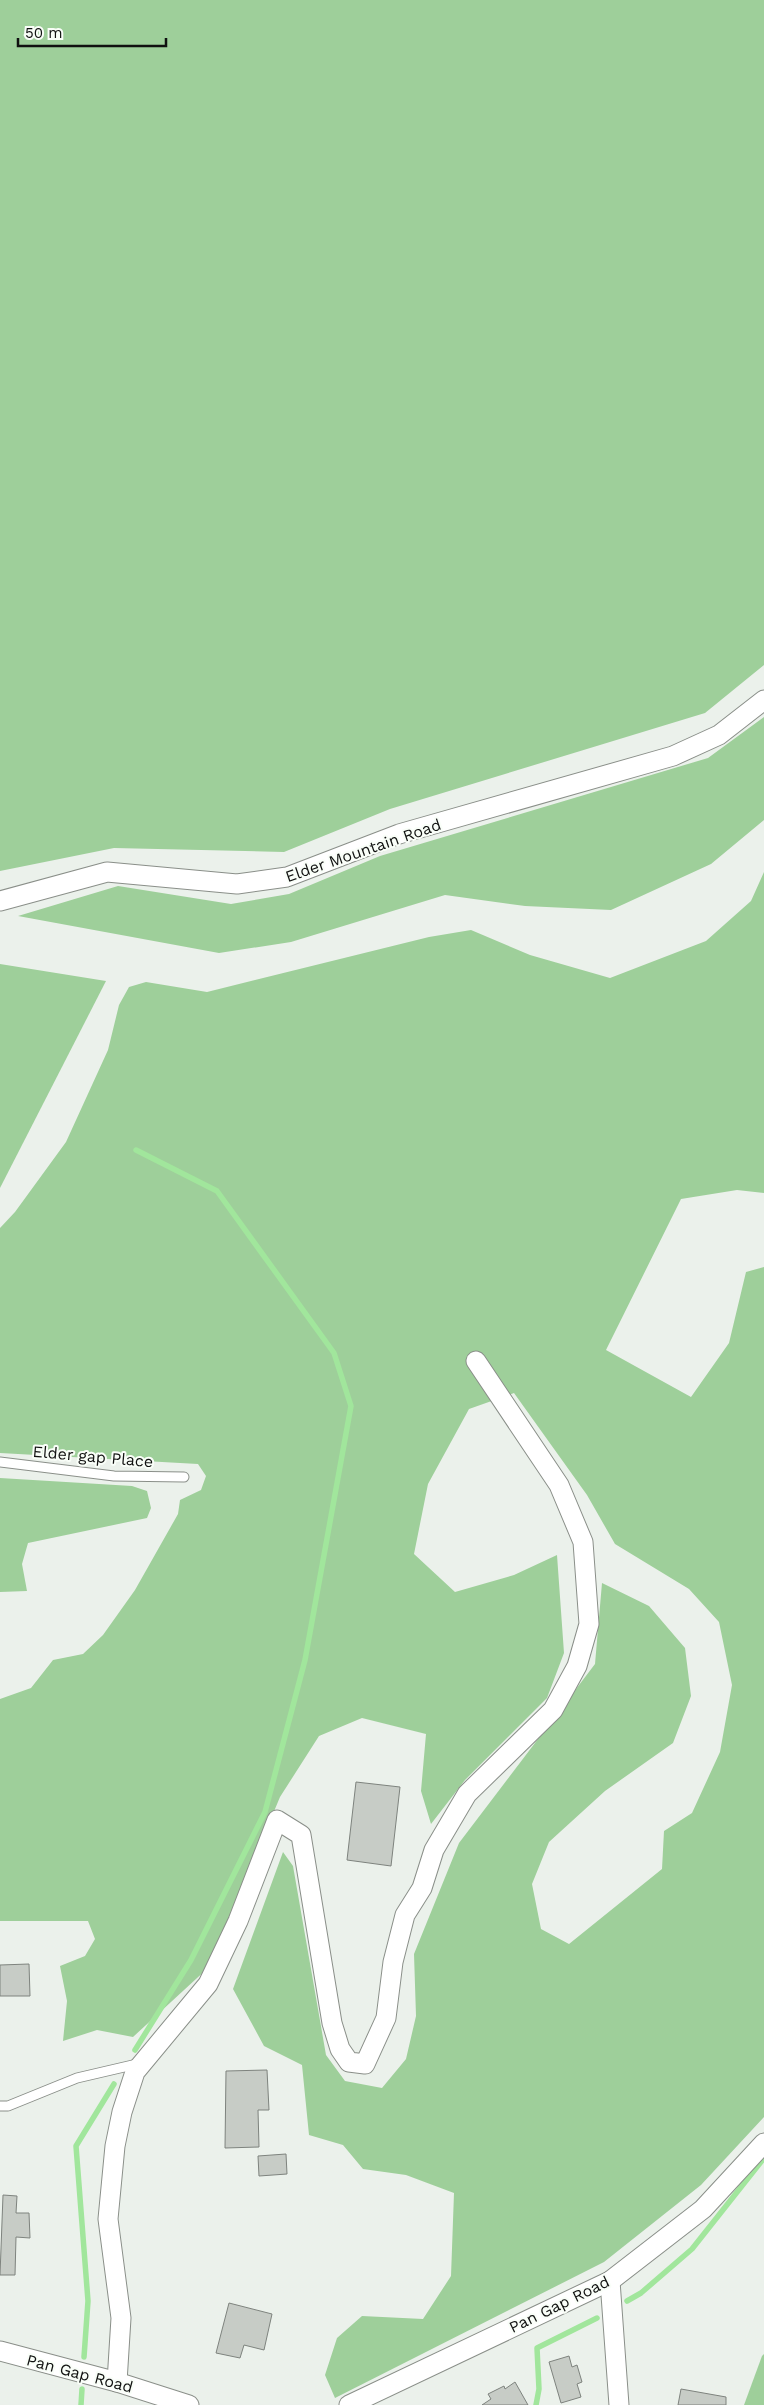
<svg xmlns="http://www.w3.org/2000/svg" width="764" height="2405" viewBox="0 0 764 2405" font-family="'Work Sans',sans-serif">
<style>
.green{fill:#9ecf9a}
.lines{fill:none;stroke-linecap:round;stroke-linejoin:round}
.stream{stroke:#a1e69c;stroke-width:5.5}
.building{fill:#c7ccc6;stroke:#7e837e}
.lane-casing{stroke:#8a8f89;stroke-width:11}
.street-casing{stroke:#8a8f89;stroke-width:21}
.lane{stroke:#fff;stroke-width:9}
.street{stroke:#fff;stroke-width:19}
.labels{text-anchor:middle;stroke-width:4;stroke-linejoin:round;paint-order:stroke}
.street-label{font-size:16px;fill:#101110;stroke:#f9fef8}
</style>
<rect width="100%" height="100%" fill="#ebf1eb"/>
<g class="green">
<path d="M0,0H764V665L705,713L390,809L284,852L114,848L0,871Z"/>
<path d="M764,717V820L711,864L611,910L525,906L445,895L291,942L219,953L18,916L118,886L231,904L289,894L380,856L708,758Z"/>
<path d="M764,872V1193L737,1190L681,1199L606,1350L691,1397L729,1343L746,1272L764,1267V2117L701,2185L604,2262L335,2398L325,2375L337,2338L362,2316L423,2319L451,2276L454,2193L406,2175L363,2169L343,2145L309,2135L302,2065L264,2046L233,1989L283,1852L293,1866L326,2055L345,2081L382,2088L406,2059L416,2016L414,1954L459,1843L595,1664L602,1583L649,1606L685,1648L691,1696L673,1743L605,1791L549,1842L532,1884L541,1929L569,1944L662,1869L664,1831L692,1813L720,1752L732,1685L719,1622L689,1589L615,1544L587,1495L514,1393L469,1409L428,1484L414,1554L455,1592L514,1575L557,1555L564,1653L547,1698L465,1780L431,1824L421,1791L426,1734L362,1718L319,1736L280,1797L209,1967L133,2037L97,2030L63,2041L67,2001L60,1966L85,1956L95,1939L88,1921H0V1699L31,1688L53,1660L83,1654L103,1635L135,1590L178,1514L180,1500L201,1490L206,1476L198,1464L0,1453V1228L15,1212L66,1142L108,1050L119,1005L129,987L146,982L207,992L429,937L471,930L530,955L610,978L706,941L751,901Z"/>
<path d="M0,964L106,981L0,1188Z"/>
<path d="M0,1478L132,1486L147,1491L151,1508L147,1518L28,1543L22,1564L27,1591L0,1592Z"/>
<path d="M764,2354V2405H744L762,2356Z"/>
</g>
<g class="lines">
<g class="stream">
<path d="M135,2050L191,1960L265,1812L305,1660L351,1406L334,1353L217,1191L136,1150"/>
<path d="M627,2301L641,2293L692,2249L764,2158"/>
<path d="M84,2357L88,2301L76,2146L114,2084"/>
<path d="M81,2405L82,2389"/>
<path d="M536,2405L539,2389L537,2348L597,2318"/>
</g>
</g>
<g class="building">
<path d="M356,1782L400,1787L391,1866L347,1860Z"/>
<path d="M29,1964L30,1996H0V1965Z"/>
<path d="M267,2070L269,2110H258L259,2147L225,2148L226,2071Z"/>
<path d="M286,2154L287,2174L259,2176L258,2156Z"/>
<path d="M3,2195L17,2196L16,2213H29L30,2238L16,2237L15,2275H0Z"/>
<path d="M229,2303L272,2314L264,2350L244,2345L240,2358L216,2353Z"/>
<path d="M569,2356L572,2367L577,2365L582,2382L577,2384L581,2397L561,2403L549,2362Z"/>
<path d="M515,2382L528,2405H482L491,2399L488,2394L504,2386L505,2389Z"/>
<path d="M681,2389L726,2397V2405H678Z"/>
</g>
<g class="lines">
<defs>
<g id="lane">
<path d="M0,1462L114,1476L184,1477"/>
<path d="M0,2106H8L77,2078L137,2064"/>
</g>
<g id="street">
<path d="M0,901L107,872L237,884L287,877L399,834L673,756L719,735L764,700"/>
<path d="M610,2281L619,2405"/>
<path d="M0,2351L117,2382L189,2405"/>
<path d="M117,2382L121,2318L108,2219L115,2146L122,2112L135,2072L208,1984L238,1921L277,1820L301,1835L332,2023L340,2049L349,2062L365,2064L386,2018L393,1962L405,1915L422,1888L434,1850L467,1794L553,1710L577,1666L589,1624L583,1542L559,1485L476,1361"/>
<path d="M349,2405L610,2281L703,2209L764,2143"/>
</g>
</defs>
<use href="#lane" class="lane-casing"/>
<use href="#street" class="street-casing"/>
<use href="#lane" class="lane"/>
<use href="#street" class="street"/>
</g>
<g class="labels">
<g class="street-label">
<text transform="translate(363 850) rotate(-19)" y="6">Elder Mountain Road</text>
<text transform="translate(93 1456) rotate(5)" y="6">Elder gap Place</text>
<text transform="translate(559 2304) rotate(-26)" y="6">Pan Gap Road</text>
<text transform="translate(80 2373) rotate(15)" y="6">Pan Gap Road</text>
</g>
</g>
<path d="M18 38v8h148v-8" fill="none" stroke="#101110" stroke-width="2.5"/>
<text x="25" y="38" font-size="15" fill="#101110" stroke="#f9fef8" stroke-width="4" paint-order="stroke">50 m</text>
</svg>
